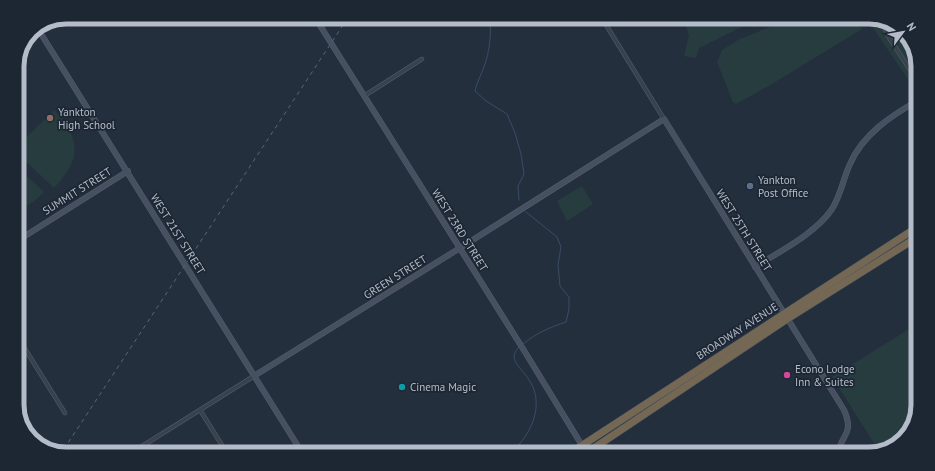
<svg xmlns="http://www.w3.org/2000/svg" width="935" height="471" viewBox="0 0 935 471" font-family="'PT Sans',sans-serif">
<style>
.green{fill:#263c3f}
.water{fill:#394c67}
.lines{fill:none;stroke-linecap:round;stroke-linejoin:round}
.stream{stroke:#394c67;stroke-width:1}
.street-casing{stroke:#565f6c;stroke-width:4.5}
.secondary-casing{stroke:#565f6c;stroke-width:6}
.highway-casing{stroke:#434c59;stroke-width:8}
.street{stroke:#38414e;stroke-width:3.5}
.secondary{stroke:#465061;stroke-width:5}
.highway{stroke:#746855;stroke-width:7}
.rail{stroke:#5a6575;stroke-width:1;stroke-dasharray:4 4;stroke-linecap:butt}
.education-dot{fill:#8d6e63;stroke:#1d2633;stroke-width:1.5}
.service-dot{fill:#5c6f8a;stroke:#1d2633;stroke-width:1.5}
.hotel-dot{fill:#d1479c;stroke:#1d2633;stroke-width:1.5}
.culture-dot{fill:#0f9aa8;stroke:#1d2633;stroke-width:1.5}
.labels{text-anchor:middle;stroke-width:3.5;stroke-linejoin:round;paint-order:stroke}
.poi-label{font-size:11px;fill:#b4bcc9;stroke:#1d2633;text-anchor:start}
.street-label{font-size:11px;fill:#b4bcc9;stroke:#1d2633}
.rim{fill:none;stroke:#b4bcc9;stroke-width:5}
</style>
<rect width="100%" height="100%" fill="#242f3e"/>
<g class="green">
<path d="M684,21H754L699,48L696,58L684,56L689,35Z"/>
<path d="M784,21L857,22L862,29L772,84L736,104L733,102L717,62L722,50L738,40Z"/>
<path d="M869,22H890L910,39L918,63V86L914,88Z"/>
<path d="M54,110C81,140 82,158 54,188L17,153V147Z"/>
<path d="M17,167L44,192L33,202L17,210Z"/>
<path d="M582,186L593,204L567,221L557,201Z"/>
<path d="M914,326L913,426L896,446L879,451L832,377Z"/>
</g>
<path class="water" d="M890,22L910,39L918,66L891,27Z"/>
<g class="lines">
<g class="stream">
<path d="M490,20C491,34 490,47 486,61C483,72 477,81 475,91L486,101L507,114L515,133L521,154L524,174L518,186L519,200"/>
<path d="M523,344C536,333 551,327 566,322L569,309V297L560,286L558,265L561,247L557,237L526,212"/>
<path d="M511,452C531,436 544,406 531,383C527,375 519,369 515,361C513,355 515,351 519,347"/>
</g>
<defs>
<g id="street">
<path d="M603,20L664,119"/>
<path d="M882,22L888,36L918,82"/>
<path d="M364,96L422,59"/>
<path d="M17,336L65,413"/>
<path d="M200,410L225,450"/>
<path d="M136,450L254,376"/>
</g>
<g id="secondary">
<path d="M316,19L525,352L586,452"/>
<path d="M38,29L301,451"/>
<path d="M17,241L128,171"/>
<path d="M755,267C780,251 815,234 832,209C841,195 843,179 850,164C863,134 891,116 917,101"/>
<path d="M254,376L460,248L664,119L844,410C855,435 840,435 838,454"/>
</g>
<g id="highway">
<path d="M572,452L916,228"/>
<path d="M588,452L787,319L916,238"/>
</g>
</defs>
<use href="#street" class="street-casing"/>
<use href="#secondary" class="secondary-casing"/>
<use href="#highway" class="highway-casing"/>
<use href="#street" class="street"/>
<use href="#secondary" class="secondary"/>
<use href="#highway" class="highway"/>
<path class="rail" d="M64,449L347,19"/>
</g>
<circle class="education-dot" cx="50" cy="118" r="4"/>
<circle class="service-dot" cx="750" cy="186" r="4"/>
<circle class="hotel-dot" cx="787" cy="375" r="4"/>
<circle class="culture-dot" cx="402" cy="387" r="4"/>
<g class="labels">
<g class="poi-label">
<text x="58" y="116">Yankton<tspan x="58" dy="13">High School</tspan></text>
<text x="758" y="184">Yankton<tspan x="758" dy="13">Post Office</tspan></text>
<text x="795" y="373">Econo Lodge<tspan x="795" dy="13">Inn &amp; Suites</tspan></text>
<text x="410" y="391">Cinema Magic</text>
</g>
<g class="street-label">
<text transform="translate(77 191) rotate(-32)" y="4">SUMMIT STREET</text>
<text transform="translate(460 230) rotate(58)" y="4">WEST 23RD STREET</text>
<text transform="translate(744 230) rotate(58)" y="4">WEST 25TH STREET</text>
<text transform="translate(178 234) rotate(58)" y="4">WEST 21ST STREET</text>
<text transform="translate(395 277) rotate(-32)" y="4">GREEN STREET</text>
<text transform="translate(737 331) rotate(-33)" y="4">BROADWAY AVENUE</text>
</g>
</g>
<path d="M0 0H935V471H0ZM66 24H869A42 42 0 0 1 911 66V405A42 42 0 0 1 869 447H66A42 42 0 0 1 24 405V66A42 42 0 0 1 66 24Z" fill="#1d2633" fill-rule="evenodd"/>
<path class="rim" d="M66 24H869A42 42 0 0 1 911 66V405A42 42 0 0 1 869 447H66A42 42 0 0 1 24 405V66A42 42 0 0 1 66 24Z"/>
<g transform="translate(903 32) rotate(58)" stroke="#1d2633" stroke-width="3" paint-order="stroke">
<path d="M0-3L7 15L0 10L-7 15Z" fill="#b4bcc9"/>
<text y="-6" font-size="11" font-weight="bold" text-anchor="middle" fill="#b4bcc9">N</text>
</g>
</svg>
